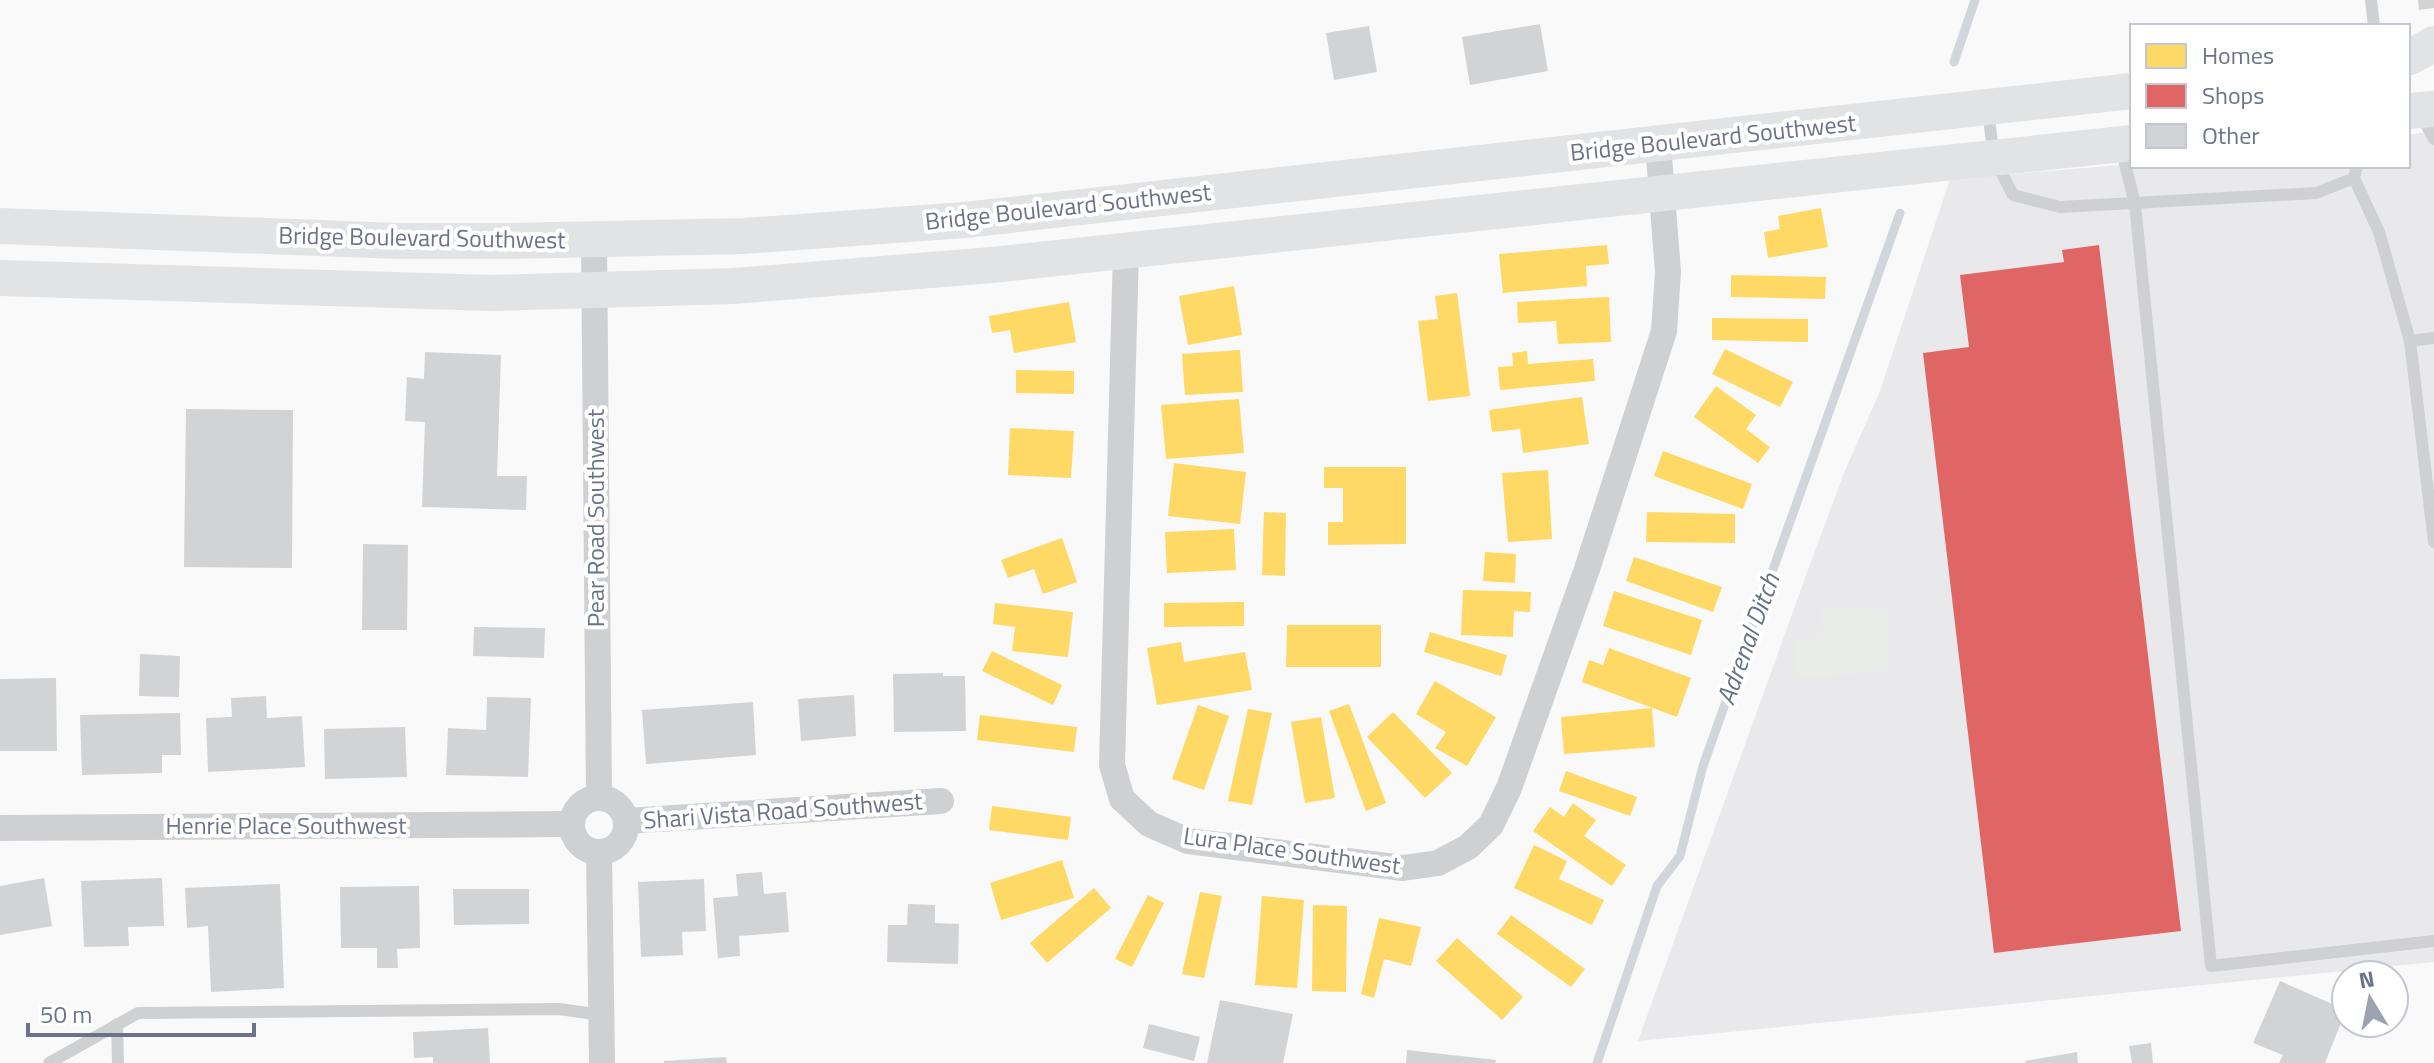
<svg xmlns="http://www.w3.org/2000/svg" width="2434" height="1063" viewBox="0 0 2434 1063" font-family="'Titillium Web',sans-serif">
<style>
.built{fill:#e9e9eb}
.green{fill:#e8ebe7}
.homes{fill:#ffd966}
.shops{fill:#e06666}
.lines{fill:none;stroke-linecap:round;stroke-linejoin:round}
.stream{stroke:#d2d6db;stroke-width:9}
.building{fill:#d2d3d5}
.service{stroke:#cfd0d2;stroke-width:12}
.minor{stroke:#cfd0d2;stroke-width:26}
.secondary{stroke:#e2e3e4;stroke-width:36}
.labels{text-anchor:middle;stroke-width:8;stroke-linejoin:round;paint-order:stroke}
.street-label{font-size:24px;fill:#6a7387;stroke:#fff}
.water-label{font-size:26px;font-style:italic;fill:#677382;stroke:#fff}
</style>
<rect width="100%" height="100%" fill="#f9f9f9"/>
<path class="built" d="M2434,131V962L1638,1041L1809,567L1844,473L1880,391L1950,179L2132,164V166H2193L2206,169L2231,166H2408V135Z"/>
<path class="green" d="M1886,606L1889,673L1796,678L1794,639L1822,637L1820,609Z"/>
<g class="homes">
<path d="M1821,208L1828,247L1768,258L1764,232L1780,229L1778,216Z"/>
<path d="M1607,245L1609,264L1586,266L1587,286L1503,293L1499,254Z"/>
<path d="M1731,275L1826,277L1825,299L1731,297Z"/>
<path d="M1234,286L1242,335L1188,345L1179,296Z"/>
<path d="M1457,293L1470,396L1428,401L1418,321L1438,319L1435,296Z"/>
<path d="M1609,297L1611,342L1558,344L1556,321L1518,323L1517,302Z"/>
<path d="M1069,302L1076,342L1014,353L1010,330L992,333L989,316Z"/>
<path d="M1712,318L1808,319V342L1712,340Z"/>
<path d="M1725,349L1793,382L1780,407L1712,374Z"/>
<path d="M1240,350L1243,392L1185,395L1182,354Z"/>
<path d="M1527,351L1528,364L1593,359L1595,381L1500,390L1498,367L1513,366L1512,353Z"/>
<path d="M1016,370L1074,371V394L1016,393Z"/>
<path d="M1716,386L1756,415L1746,429L1770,447L1758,463L1694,417Z"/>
<path d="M1582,397L1589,444L1523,453L1520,429L1492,432L1489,410Z"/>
<path d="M1239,399L1244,453L1166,459L1161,405Z"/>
<path d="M1010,428L1074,431L1071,478L1008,475Z"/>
<path d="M1663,451L1752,484L1743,509L1654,476Z"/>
<path d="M1174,463L1246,472L1240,524L1168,516Z"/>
<path d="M1324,467H1406V544L1328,545V522H1343V488H1324Z"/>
<path d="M1548,470L1552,539L1508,542L1502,473Z"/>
<path d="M1264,512L1286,513L1285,576L1262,575Z"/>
<path d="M1647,512L1735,514V543L1646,542Z"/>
<path d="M1234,529L1236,570L1167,573L1165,532Z"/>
<path d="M1062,538L1077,582L1043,594L1034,569L1008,578L1001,560Z"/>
<path d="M1485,552L1516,554L1515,583L1483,581Z"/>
<path d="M1634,557L1722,587L1713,612L1626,581Z"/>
<path d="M1463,590L1531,592L1530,612L1514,611L1513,637L1461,635Z"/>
<path d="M1614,591L1702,620L1691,655L1603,626Z"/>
<path d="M1244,602V626L1164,627V603Z"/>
<path d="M995,603L1073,612L1068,657L1012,651L1015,627L993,624Z"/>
<path d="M1287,625H1381V667H1286Z"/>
<path d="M1430,632L1507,655L1501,676L1424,652Z"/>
<path d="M1181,642L1184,662L1245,652L1252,690L1157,705L1147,648Z"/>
<path d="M1609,648L1691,678L1677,717L1582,682L1589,660L1603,665Z"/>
<path d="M992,651L1062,685L1053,705L982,671Z"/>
<path d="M1435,681L1496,717L1467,766L1435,748L1446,732L1416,714Z"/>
<path d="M1349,704L1386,803L1366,811L1329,711Z"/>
<path d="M1198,705L1229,716L1204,790L1172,779Z"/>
<path d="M1652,708L1655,747L1564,754L1561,717Z"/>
<path d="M1248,709L1272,713L1252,805L1228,801Z"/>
<path d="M1393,712L1452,773L1425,798L1367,737Z"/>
<path d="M980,715L1077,727L1074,752L977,740Z"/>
<path d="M1321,717L1335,798L1305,803L1291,722Z"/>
<path d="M1566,771L1637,797L1630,816L1559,791Z"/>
<path d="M1573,803L1596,820L1584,836L1626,865L1612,886L1533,831L1550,807L1564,817Z"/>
<path d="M992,806L1071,817L1068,840L989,830Z"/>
<path d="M1534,845L1567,861L1559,879L1604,900L1592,925L1514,888Z"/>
<path d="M1062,860L1074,898L1001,920L990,883Z"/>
<path d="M1094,888L1111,908L1047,963L1030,943Z"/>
<path d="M1200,892L1222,896L1204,978L1182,974Z"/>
<path d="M1148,895L1164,903L1132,967L1115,959Z"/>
<path d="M1262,896L1304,900L1297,988L1255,985Z"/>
<path d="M1313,905L1347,906L1346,992L1312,991Z"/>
<path d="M1511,915L1585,969L1571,987L1497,934Z"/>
<path d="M1379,918L1421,927L1411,966L1384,959L1374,998L1361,994Z"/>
<path d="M1457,938L1523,997L1502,1020L1436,961Z"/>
</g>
<path class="shops" d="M2099,245L2181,931L1994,953L1923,353L1969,347L1960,275L2064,262L2062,250Z"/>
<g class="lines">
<g class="stream">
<path d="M1954,62L1975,0"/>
<path d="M1597,1063L1657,886L1680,856L1703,766L1900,213"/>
</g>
</g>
<g class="building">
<path d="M2418,0H2434V8L2419,10Z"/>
<path d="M1540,24L1548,71L1470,85L1462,37Z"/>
<path d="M1369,26L1377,72L1334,80L1326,33Z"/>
<path d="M425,352L501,355L497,476H527L526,510L422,507L425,422L405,421L407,377L424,379Z"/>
<path d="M186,409L293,410L292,568L184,567Z"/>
<path d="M363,544L408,545L407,630H362Z"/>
<path d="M474,627L545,628L544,658L473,656Z"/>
<path d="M140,654L180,656L179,697L139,696Z"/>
<path d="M943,673V676H965L966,731L894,732L893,674Z"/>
<path d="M56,678L57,751H0V679Z"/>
<path d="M854,695L856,736L801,741L798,699Z"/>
<path d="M266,696L267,718L302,716L305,767L208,772L206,718L232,717L231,698Z"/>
<path d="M487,697L531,698L528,777L446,775L448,728L486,730Z"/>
<path d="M753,702L756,755L646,764L642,710Z"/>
<path d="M180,713L181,755H162V773L82,775L80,715Z"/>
<path d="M405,727L407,777L325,779L324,729Z"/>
<path d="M762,872L764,894L786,892L789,932L739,936L740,956L718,958L713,898L738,896L736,874Z"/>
<path d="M44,878L52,926L0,935V886Z"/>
<path d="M162,878L164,926L128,927L129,946L84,947L81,881Z"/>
<path d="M704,879L706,931L682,932L683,955L641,957L638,882Z"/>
<path d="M280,884L284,988L211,992L208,926L187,928L185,888Z"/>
<path d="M419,886L420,948L397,949L398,968H377V948H341L340,887Z"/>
<path d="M453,889H529V924L454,925Z"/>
<path d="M908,904L935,905V923L959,924L958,964L887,962L888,925H907Z"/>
<path d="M2280,981L2346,1010L2325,1063H2279L2283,1055L2253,1043Z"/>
<path d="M1220,1000L1293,1014L1283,1063H1207Z"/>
<path d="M1149,1024L1200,1037L1194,1061L1143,1048Z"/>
<path d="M488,1028L490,1063H433V1057L414,1058L413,1032Z"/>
<path d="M2151,1043L2153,1063H2132L2129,1046Z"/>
<path d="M1407,1050L1496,1060L1495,1063H1406Z"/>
<path d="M2077,1052L2078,1063H2026L2025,1061Z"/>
<path d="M726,1057L727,1063H664V1061Z"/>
</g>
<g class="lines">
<g class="service">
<path d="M2371,0L2374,26"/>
<path d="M1988,111L1994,158L2013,195L2060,207L2316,193L2354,178L2357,166"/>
<path d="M2420,113L2434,139"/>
<path d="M2121,148L2135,204L2211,966L2434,941"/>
<path d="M2354,178L2379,232L2410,341L2434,542"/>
<path d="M2410,341L2434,338"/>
<path d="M117,1024L118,1063"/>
<path d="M49,1063L138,1013L559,1009L601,1015"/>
</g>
<g class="minor">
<path d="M594,240L599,797"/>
<path d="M1126,251L1112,765L1122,799L1149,824L1188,841L1403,868L1438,863L1468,847L1491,825L1509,788L1587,569L1664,331L1668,272L1658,144"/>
<circle cx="599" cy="825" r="27"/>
<path d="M626,821L941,801"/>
<path d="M0,828L571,824"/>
<path d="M599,852L602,1063"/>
</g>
<g class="secondary">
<path d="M2410,57L2434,44"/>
<path d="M2408,111L2434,109"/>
<path d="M0,226L398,241H505L744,236L964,220L2132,91"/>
<path d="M0,278L492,293L734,286L992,265L2132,143"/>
</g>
</g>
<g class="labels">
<g class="street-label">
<text transform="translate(1713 138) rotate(-6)" y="8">Bridge Boulevard Southwest</text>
<text transform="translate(1068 207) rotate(-6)" y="8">Bridge Boulevard Southwest</text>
<text transform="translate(422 238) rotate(1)" y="8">Bridge Boulevard Southwest</text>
<text transform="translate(596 518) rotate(-90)" y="8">Pear Road Southwest</text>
<text transform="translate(783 811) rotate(-4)" y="8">Shari Vista Road Southwest</text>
<text x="286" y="834">Henrie Place Southwest</text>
<text transform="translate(1292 851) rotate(8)" y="8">Lura Place Southwest</text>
</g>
<g class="water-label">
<text transform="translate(1748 639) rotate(-70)" y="9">Adrenal Ditch</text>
</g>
</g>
<rect x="2130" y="24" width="280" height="144" fill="#ffffff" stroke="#c3c7cf" stroke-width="2"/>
<rect x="2146" y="44" width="40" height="24" fill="#ffd966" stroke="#c3c7cf" stroke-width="2"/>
<text x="2202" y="64" font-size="24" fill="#6a7387">Homes</text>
<rect x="2146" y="84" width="40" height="24" fill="#e06666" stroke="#c3c7cf" stroke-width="2"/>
<text x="2202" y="104" font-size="24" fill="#6a7387">Shops</text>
<rect x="2146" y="124" width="40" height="24" fill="#d2d3d5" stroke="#c3c7cf" stroke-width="2"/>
<text x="2202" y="144" font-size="24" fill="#6a7387">Other</text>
<g transform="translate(2370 999) rotate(350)"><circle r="38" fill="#ffffff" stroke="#c3c7cf" stroke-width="2"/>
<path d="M0-6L14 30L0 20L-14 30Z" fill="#9ca2af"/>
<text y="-12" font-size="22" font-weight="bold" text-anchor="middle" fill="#6a7387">N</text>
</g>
<path d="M28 1023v12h226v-12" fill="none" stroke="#6a7387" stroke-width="4"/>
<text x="40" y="1023" font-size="24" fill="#6a7387" stroke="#ffffff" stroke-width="6" paint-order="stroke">50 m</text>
</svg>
